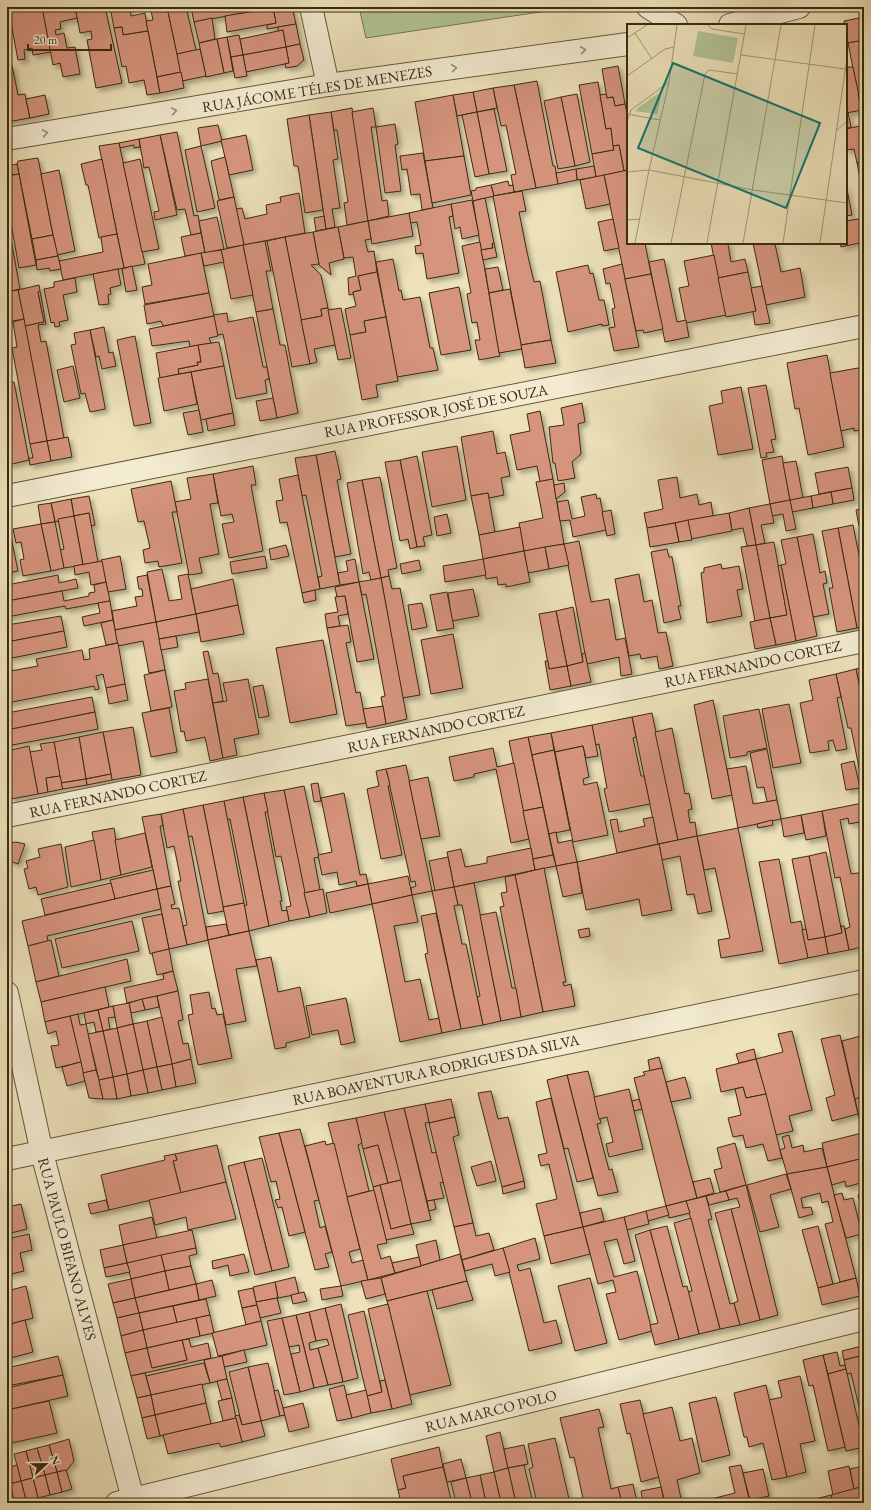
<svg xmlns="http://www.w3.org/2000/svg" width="871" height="1510" viewBox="0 0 871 1510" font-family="'EB Garamond',serif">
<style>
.green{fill:#b2c495;stroke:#767753}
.building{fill:#d6947d;stroke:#3b2a11;filter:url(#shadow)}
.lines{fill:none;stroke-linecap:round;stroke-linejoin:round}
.minor-casing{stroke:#68583b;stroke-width:24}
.minor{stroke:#f3ecd2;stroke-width:22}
.oneway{stroke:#978b72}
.labels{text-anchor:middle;stroke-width:3;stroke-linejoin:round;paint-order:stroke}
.street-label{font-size:15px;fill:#3b2a11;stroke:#f3ecd2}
.inset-road{fill:none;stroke:#a69876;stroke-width:1}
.view{fill:#0f766e;fill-opacity:0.15;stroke:#0f766e;stroke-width:2}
.inset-edge{fill:none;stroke:#3b2a11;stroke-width:2}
</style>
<defs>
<filter id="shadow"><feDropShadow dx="3.5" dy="3.5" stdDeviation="2" flood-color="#0004"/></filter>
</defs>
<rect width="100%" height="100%" fill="#ede2ba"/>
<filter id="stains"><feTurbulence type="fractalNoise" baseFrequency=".005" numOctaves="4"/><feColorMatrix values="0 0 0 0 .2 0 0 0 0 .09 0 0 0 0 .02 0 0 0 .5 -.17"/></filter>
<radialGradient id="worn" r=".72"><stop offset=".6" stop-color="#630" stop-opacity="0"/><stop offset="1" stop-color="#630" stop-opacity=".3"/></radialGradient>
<path class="green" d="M359,7H573L366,38Z"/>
<g class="building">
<path d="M8,7H42L51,52L33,55L32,48L24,50L25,59L18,60Z"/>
<path d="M42,7H75L77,18L60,22L61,29L55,30L56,35L64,33L67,48L75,47L80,74L63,77L60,63L53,65Z"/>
<path d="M75,7H105L122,83L96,88L87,40L92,39L91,31L80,33Z"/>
<path d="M110,7H130L131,16L145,13L148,31L123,35L122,27L114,28Z"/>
<path d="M161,7H167L181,72L157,77L146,21L153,20L151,11L162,9Z"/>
<path d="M167,7H186L196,50L177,54Z"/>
<path d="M191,7H277L194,22Z"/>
<path d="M292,7L296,24L267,29V25L276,23L273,8Z"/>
<path d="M273,8L276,23L227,32L225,16Z"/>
<path d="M864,17V40L848,43L844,21Z"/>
<path d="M212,18L215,39L199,43L194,22Z"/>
<path d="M296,24L300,44L286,47L283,30L278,31V27Z"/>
<path d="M122,27L123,35L148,31L160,93L147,95L144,80L129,83L126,66L122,67L114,28Z"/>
<path d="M283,30L286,47L243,55L240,39Z"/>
<path d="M239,35L243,55L231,57L227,37Z"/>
<path d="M227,37L233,71L224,73L217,39Z"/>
<path d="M217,39L224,73L206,77L199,43Z"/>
<path d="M864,40V93L858,94L848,43Z"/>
<path d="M300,44L304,60L297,66L286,68L285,64L289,63L286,47Z"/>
<path d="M286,47L289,63L246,72L243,55Z"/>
<path d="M200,49L206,76L182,81L177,54Z"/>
<path d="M243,55L247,76L235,78L231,57Z"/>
<path d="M846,60L847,67H853L862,110L846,113Z"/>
<path d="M12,65L18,95L25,94L30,118L7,122V66Z"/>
<path d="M618,66L625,104L615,106L613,97L607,98L602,69Z"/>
<path d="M181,72L184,88L160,93L157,77Z"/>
<path d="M537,81L553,166H555L558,184L536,188L514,85Z"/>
<path d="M598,82L606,129L611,128L614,150L592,154L579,85Z"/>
<path d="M514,85L536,188L514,192L511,175L516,174L506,125L501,126L493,88Z"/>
<path d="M493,88L497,108L477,112L473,92Z"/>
<path d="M473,92L477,112L457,116L453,95Z"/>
<path d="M864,93V123L858,94Z"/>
<path d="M577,94L590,162L575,166L561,97Z"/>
<path d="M606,94L607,98L613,97L615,106L625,104L628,118V170L624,171L619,145L613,146L611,128L606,129L600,95Z"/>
<path d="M45,95L49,114L30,118L26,99Z"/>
<path d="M453,95L464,156L425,161L415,102Z"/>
<path d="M561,97L575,166L558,169L544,101Z"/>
<path d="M352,108L368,221L347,225L344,203L348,202L337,130H334L331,112Z"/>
<path d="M373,108L376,127H371L382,201L387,200L389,216L368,221L352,112Z"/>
<path d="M494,109L507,171L489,174L477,112Z"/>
<path d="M331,112L338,159L333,160L340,208L332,209L335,227L326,229L309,115Z"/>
<path d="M477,112L489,174L475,177L462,115Z"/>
<path d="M848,112L851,127L846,129V113Z"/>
<path d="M309,115L323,210L305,213L298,166H294L287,119Z"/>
<path d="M395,124L398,144L395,145L401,191L385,193L376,127Z"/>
<path d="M218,125L222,141L201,146L198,128Z"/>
<path d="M864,125V162L857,163L854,149L846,150V129Z"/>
<path d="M177,132L194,216L198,215L201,233L191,235L185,209L177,210L160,135Z"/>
<path d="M160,135L177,215L155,220L154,212L159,211L149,167L144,168L139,139Z"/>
<path d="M246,135L253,170L229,175L221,140Z"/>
<path d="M139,139L140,147L134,148V145L120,148L119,143Z"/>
<path d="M119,143L145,264L124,268L99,146Z"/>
<path d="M619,145L624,171L596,177L592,154L614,150L613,146Z"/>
<path d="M201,146L215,208L197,212L185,150Z"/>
<path d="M423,153L433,208L422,210L420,194L411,195L407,169L402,170L400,156Z"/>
<path d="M464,156L471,195L432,203L425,161Z"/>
<path d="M225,157L234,197L219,200L211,161Z"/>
<path d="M38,158L53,235L32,239L17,164L18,161Z"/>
<path d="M102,159L117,234L99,238L88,185H86L81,164Z"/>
<path d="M140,159L159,249L142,252L123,163Z"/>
<path d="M864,162V197L857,163Z"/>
<path d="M17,164L19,174L7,176V166Z"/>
<path d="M594,166L596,177L577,180L576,169Z"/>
<path d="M576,169L577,180L558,184L556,173Z"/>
<path d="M59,170L75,251L57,255L41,174Z"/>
<path d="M628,170V243H645L651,274L625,279L604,175Z"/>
<path d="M19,174L36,265L19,268L7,201V176Z"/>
<path d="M604,175L610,204L586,209L580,180Z"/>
<path d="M508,181L509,186L513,185L514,192L494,196L491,185Z"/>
<path d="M846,184L852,215L846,216Z"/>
<path d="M491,185L494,196L473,201L471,191L476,190V188Z"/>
<path d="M522,191L526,211L519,212L527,252L534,282L540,281L551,340L521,345L493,196Z"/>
<path d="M299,193L305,233L244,245L236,209L242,208L245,219L267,214L266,205L281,202L280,197Z"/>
<path d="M234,197L244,245L227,248L217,201Z"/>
<path d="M485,198L494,243L492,244L493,248L481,250L473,201Z"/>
<path d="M472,200L479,235L462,239L460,227L455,229L451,204Z"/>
<path d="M451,204L453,216L449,217L459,273L427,279L423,253L416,254L415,246L421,245L417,222L410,223L409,213Z"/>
<path d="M409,213L413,236L372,244L368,221Z"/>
<path d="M324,216L326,229L316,231L314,218Z"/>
<path d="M217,217L224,249L205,253L199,221Z"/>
<path d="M864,218V242L841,247L840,243H846V221Z"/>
<path d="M613,219L619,248L604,251L598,222Z"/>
<path d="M368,221L371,239L365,240L368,252L374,251L377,272L358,276L361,290L353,292L354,294L349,295L348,278L356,276L353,257L344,258L338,227Z"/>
<path d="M338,227L344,259L329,263L331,275L319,265L313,232Z"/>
<path d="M313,232L319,264L311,265L321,275L328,308L321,309L322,316L301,320L285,237Z"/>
<path d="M201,233L205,253L185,256L181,237Z"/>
<path d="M117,234L124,268L63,280L59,261L103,252L101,237Z"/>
<path d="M53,235L58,256L36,260L32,239Z"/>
<path d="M285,237L310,364L292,367L267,241Z"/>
<path d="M7,239H11L20,289L7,292Z"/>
<path d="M265,241L271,271H266L273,309L256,312L243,245Z"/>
<path d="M480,242L500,356L479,360L475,340H480L477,322L472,323L467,294L471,293L462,246Z"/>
<path d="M494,243L497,257L483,260L481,250L493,248L492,244Z"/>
<path d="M711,243H733L728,244L731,262L745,259L748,272L718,278Z"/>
<path d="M753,243H779L775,244L781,272L800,268L805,297L766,305Z"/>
<path d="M243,245L253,295L231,299L221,250Z"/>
<path d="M221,250L224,262L204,266L201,253Z"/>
<path d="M201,253L209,293L145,304L142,287L152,285L148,264Z"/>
<path d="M714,255L726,315L686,323L679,288L689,286L684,261Z"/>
<path d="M58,256L61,269L50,271L49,268L37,270L36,260Z"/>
<path d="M393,259L399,291L401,290L403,300L420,297L430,348H433L438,370L397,377L376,262Z"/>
<path d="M664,259L677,322L686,320L689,337L665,342L649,262Z"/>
<path d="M622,264L639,347L614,351L609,328L615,327L612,309L615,308L610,283L606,284L603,269Z"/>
<path d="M588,265L590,274L593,273L599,300H604L609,325L602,326V324L568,332L556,272Z"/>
<path d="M132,266L137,290L126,292L122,269Z"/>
<path d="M498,267L503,290L489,293L485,269Z"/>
<path d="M118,269L121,285L110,288L111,294L108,295L109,304L99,305L93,274Z"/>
<path d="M377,272L386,317L364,321L366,332L350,335L345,309L356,306L353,292L361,290L358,276Z"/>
<path d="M748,272L756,311L726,317L718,278Z"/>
<path d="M651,274L663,329L644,333L643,330L636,331L625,279Z"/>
<path d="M75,278L77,292L63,295L68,320L59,322L60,326L55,327L54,322L51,323L44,289L54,287V282Z"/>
<path d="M39,285L40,291L38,292L44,322L25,326L18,290Z"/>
<path d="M762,286L770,323L755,325L753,312L756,311L751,288Z"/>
<path d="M459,287L471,350L441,355L429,293Z"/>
<path d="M510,289L522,349L499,353L489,293Z"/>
<path d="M18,290L24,319L7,322V292Z"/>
<path d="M40,291L46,324L38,325L41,342L46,341L64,438L47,441L25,326L44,322L38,292Z"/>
<path d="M209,293L214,316L163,326L161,321L147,324L144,305Z"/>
<path d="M328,308L335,345L314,349L317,362L310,364L301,320L322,316L321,309Z"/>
<path d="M341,308L351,358L338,360L328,310Z"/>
<path d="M273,309L280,345H285L298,413L277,418L256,312Z"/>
<path d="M227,313L228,322L253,317L263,367H267L269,379L265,380L267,393L236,399L223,334L217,335L213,315Z"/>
<path d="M214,316L218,336L209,338L211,343L190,347L189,341L152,346L149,329Z"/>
<path d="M386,317L398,381L376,385L378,397L362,400L350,335L366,332L364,321Z"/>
<path d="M24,319L47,441L30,444L12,348L17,347L13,322Z"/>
<path d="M104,327L109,353L113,352L116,366L102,369L99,356L96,357L90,330Z"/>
<path d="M90,330L105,407V409L90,412L85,393L81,394L71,345L76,344L74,333Z"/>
<path d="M135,336L151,423L134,426L117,340Z"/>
<path d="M551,340L556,363L525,368L521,345Z"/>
<path d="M219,342L224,366L179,374L178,369L198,365L197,362H201L198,345Z"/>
<path d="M198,345L201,362H197L198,365L178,369L179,374L160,378L156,353Z"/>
<path d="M827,355L844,447L808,455L799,408L795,409L787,363Z"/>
<path d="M73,366L80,398L64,402L57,370Z"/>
<path d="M224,366L233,413L201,420L191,372Z"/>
<path d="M864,367V426H860L861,430L854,431V428L841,431L830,373Z"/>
<path d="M191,372L197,404L164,411L158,378Z"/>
<path d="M14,382L29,460L8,465L7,383Z"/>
<path d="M766,385L776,439L771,440L774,452L766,453L767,457L761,458L748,388Z"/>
<path d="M741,387L753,449L718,455L709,406L723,403L721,391Z"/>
<path d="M273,398L277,418L260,421L256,401Z"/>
<path d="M582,403L585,422L578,424L581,454L572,462L575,478L558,481L555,463H553L549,427L564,425L561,408Z"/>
<path d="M199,410L203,432L188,435L183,413Z"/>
<path d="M540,411L553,479L540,482L537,466L517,470L510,435L530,431L527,414Z"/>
<path d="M233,413L235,425L208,431L206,419Z"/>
<path d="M493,431L497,454L505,452L510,476L501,478L504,495L489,498L488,493L471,496L461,437Z"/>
<path d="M68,437L72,457L51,461L47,441Z"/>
<path d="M47,441L51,461L30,465L29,458H33L30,444Z"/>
<path d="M457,446L466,500L432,507L422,452Z"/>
<path d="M335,451L341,479L337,480L351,554L335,557L316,455Z"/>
<path d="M316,455L340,585L320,589L318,577L322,576L306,495L302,496L295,458Z"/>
<path d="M417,456L432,535L423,537L425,546L417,547L400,460Z"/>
<path d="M782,456L790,500L770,504L762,460Z"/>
<path d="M400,460L417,547L410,549L408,539L400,541L385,462Z"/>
<path d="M796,461L803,498L790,500L783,463Z"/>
<path d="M253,466L256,485H251L263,551L229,558L222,524L234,522L232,514L221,516L213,474Z"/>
<path d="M848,467L852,488L819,494L815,473Z"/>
<path d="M213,474L218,503L210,504L219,554L199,558L202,573L189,575L175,502L191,499L187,478Z"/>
<path d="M298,475L320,589L302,593L287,522L280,523L276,501L283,500L279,479Z"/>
<path d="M380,477L397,568L388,570L389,576L381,578L362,480Z"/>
<path d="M677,477L680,498L697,494L699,505L711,502L713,516L647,528L644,513L663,509L658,480Z"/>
<path d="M553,479L564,544L524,551L519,523L543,518L536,482Z"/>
<path d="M362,480L381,578L371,580L369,572L363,574L347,483Z"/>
<path d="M171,481L177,512H172L182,563L159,567L158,561L145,563L143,550L150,548L144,521L138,522L131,489Z"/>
<path d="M564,483L565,492L556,499L554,485Z"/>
<path d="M852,488L854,500L833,504L831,492Z"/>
<path d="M831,492L833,504L813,508L811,496Z"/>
<path d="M488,493L495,532L479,535L471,496Z"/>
<path d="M596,494L597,499L600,498L606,530L573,537L570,520L560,521L557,502L568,500L572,519L585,516L581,497Z"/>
<path d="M89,496L95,525L91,526L89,513L74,516L71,499Z"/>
<path d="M811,496L813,508L792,512L790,500Z"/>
<path d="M71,499L74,516L55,522L51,503Z"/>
<path d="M790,500L796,529L786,531L783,514L772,516L770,504Z"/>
<path d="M51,503L55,522L41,524L38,505Z"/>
<path d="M770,504L774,523L761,525L765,543L756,545L749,508Z"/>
<path d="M749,508L756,545L747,546L743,528L732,530L729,513Z"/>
<path d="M864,508V525L859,526L856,510Z"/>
<path d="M611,510L615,534L607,536L602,512Z"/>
<path d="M89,513L98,562L83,565L74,516Z"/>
<path d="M729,513L732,531L691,539L688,520Z"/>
<path d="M447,514L451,533L437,536L434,517Z"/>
<path d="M74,516L83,565L64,568L60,550L64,549L58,519Z"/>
<path d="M688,520L692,540L679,542L675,523Z"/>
<path d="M55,522L64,568L51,571L41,524Z"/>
<path d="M675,523L679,542L650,547L647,528Z"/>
<path d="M41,524L51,571L23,576L20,560L24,559L21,542L16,543L13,529Z"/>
<path d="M853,525L864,580V626L857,628L838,528Z"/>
<path d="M7,527H9L18,571L9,573L10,579L7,580Z"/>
<path d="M520,527L524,551L483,559L479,535Z"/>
<path d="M838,528L857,628L837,632L829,588H833L822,531Z"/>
<path d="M813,534L820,573L825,571L827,583L823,584L829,614L813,617L797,537Z"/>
<path d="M797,537L817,636L796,641L781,565L786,564L781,540Z"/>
<path d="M579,541L591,602L609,599L616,640L625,638L632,674L621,676L619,657L587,664L564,544Z"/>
<path d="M774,542L787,615L770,618L756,545Z"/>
<path d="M564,544L569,565L549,569L545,547Z"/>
<path d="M286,545L289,556L271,560L269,549Z"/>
<path d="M756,545L770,618L755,621L741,547Z"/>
<path d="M545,547L549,569L528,573L524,551Z"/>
<path d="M667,549L669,557H672L681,606H678L681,619L664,623L651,552Z"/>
<path d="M524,551L530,582L506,587V584L498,585L497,577L486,579L483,559Z"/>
<path d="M120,556L126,589L108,592L101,560Z"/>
<path d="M265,556L267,568L232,574L230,562Z"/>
<path d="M355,559L359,582L340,585L338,573L348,571L346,561Z"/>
<path d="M483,559L486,575L445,582L443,566Z"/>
<path d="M419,560L421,570L402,574L400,564Z"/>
<path d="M102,561L106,582L91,585L89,572L75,575L74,566Z"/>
<path d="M721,564L722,569L739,566L743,589L737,590L742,616L707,623L701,573L704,572V568Z"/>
<path d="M781,565L796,641L776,645L770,618L787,615L778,566Z"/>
<path d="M162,569L169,601L182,599L178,576L188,574L196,614L156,622L147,572Z"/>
<path d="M639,574L644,602L652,600L658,633L666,632L673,666L659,669L657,656L641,659L640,654L629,656L615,579Z"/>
<path d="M58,575L59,583L76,579L78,588L7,601V585Z"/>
<path d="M147,575L156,622L115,630L112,611L137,606L135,597L143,596L142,589H139L137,577Z"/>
<path d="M389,576L392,589L400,588L420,695L402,698L381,578Z"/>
<path d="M381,578L407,719L386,724L381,697L385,696L366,594L362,595L359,582Z"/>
<path d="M233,579L238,605L196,614L191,589Z"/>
<path d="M106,582L110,601L66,609L65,606L7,617V601L62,591L64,601L89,596V593L95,592L94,585Z"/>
<path d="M359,582L374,659L357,662L345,596L337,597L335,587Z"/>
<path d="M473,589L479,616L452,621L448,593Z"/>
<path d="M315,590L316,600L304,603L302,593Z"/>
<path d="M447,592L454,628L437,631L430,595Z"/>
<path d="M345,596L348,614L338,616L340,626L327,628L325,614L338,612L335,597Z"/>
<path d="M110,601L113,620L84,626L82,617L100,613L98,603Z"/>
<path d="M422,603L427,627L412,630L408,605Z"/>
<path d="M238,605L244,634L201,642L196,614Z"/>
<path d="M573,607L583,662L567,666L556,611Z"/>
<path d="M556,611L567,666L549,669L539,614Z"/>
<path d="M196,614L199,632L159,639L156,622Z"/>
<path d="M61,616L64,631L7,642V625Z"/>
<path d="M770,618L776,645L755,649L750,622Z"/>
<path d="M113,620L118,643L106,645L101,623Z"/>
<path d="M156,622L165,670L149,673L143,641L118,646L115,630Z"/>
<path d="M348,625L351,642L346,643L356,693L360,692L366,723L346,726L327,628Z"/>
<path d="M64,631L67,647L7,659V642Z"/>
<path d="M453,634L463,688L431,694L421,640Z"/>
<path d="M176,636L178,647L161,650L159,639Z"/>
<path d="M323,640L337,714L290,723L276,648Z"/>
<path d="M118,643L125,684L106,688L103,674L96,676L99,689L95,690L94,686L7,703V665L10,664L11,671L38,666L36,659L82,650L84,660L90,659L89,649Z"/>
<path d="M208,651L213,674L218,673L223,701L213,703L203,652Z"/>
<path d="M585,653L591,682L571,686L567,666L583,662L582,654Z"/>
<path d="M545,661H548L549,669L567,666L571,686L550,690Z"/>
<path d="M864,667V708L856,669Z"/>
<path d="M856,669L864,708L863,803L859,783L862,782L851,728H848L836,674Z"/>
<path d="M165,670L172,707L151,711L144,675Z"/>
<path d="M836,674L841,697L837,698L847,749L836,751L833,740L828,741L829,750L810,753L800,703L813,700L809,680Z"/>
<path d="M208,679L223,758L210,761L205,737L186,741L184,731L181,732L174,691L186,689L185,683Z"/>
<path d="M248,679L259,734L234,739L237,755L223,758L213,703L227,701L223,683Z"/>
<path d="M125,684L128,700L109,704L106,688Z"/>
<path d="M263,685L269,716L259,718L253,687Z"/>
<path d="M92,697L95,712L7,730V713Z"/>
<path d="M713,700L732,795L712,799L694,705Z"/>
<path d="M789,704L801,763L773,768L762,709Z"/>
<path d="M383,706L386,724L367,728L363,709Z"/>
<path d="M169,708L177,752L151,757L142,713Z"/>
<path d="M759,709L767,748L747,752V755L730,758L723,716Z"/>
<path d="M95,712L98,729L7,746V730Z"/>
<path d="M652,713L678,840L658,844L632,717Z"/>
<path d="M632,717L636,737L633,738L641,776H644L650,804L609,812L604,789L607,788L606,783L599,744L595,745L592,725Z"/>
<path d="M592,725L598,756L586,758L583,746L555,752L551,733Z"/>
<path d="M133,727L141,775L112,780L103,732Z"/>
<path d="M672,728L685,794L689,793L692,809L688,810L690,823L695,822L697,836L678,840L655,732Z"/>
<path d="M103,732L111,774L86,779L79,737Z"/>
<path d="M551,733L554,750L532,755L528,737Z"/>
<path d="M79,737L86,779L61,783L54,742Z"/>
<path d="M528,737L543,807L523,811L509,741Z"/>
<path d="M54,742L60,776L46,778L48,792L38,794L30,752L42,750L40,744Z"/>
<path d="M29,746L38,794L11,799L7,781V751Z"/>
<path d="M583,746L589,777L583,779L584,785L597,782L608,835L573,842L555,752Z"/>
<path d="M493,748L497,767L514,763L529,839L511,843L496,769L474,774V777L454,781L449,757Z"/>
<path d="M767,749L777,800L767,802L764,787L757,788L750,753Z"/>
<path d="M554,750L570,830L549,834L532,755Z"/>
<path d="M854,761L860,788L846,790L841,764Z"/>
<path d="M406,765L432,891L412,895L411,888L416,886L415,881L411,882L386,769Z"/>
<path d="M746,766L753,804L777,800L781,819L738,828L727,769Z"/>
<path d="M386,769L390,785L388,786L402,855L381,859L367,789L379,786L376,771Z"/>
<path d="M111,774L112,780L87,785L86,779Z"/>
<path d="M60,776L63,789L48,792L46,778Z"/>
<path d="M428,777L440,836L421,839L409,781Z"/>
<path d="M86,779L87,785L63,789L61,783Z"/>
<path d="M318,783L321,801L314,802L311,784Z"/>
<path d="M304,786L319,857L314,858L320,890L304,893L284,790Z"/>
<path d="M284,790L310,917L289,921L286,907L291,906L281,856L276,857L264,793Z"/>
<path d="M264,793L268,812H265L282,901H280L282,911L287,910L289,921L269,926L243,797Z"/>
<path d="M344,793L360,875L366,874L368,884L357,886L356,881L339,885L337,872L322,875L318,855L332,852L321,798Z"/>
<path d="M243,797L269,926L249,931L244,906L247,905L230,819L227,820L224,801Z"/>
<path d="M224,801L244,903L223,907L203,805Z"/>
<path d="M863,803L864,821L849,824L848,818L840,820L851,874L864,872V932L859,933L862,947L849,950L845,929L850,927L840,877L835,878L822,811Z"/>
<path d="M203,805L224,911L208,914L192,836L188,837L183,809Z"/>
<path d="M543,807L553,855L533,859L523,811Z"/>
<path d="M183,809L208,940L187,945L183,926L187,925L178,881H181L174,846L167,848L161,814Z"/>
<path d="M822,811L826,836L806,840L801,815Z"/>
<path d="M161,814L163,826H160L171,886L157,889L142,817Z"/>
<path d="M801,815L804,833L784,837L781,819Z"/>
<path d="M653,817L658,844L617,853L610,820L617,819L619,832L645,826L643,819Z"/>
<path d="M772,820L773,825L758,828L757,824Z"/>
<path d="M114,828L121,875L101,880L92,832Z"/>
<path d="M738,828L763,951L721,958L718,940L730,938L715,868L704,870L697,836Z"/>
<path d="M556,832L558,843L572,840L577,862L556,866L549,834Z"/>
<path d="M145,833L152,867L121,875L115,840Z"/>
<path d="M697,836L712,911L698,914L694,894L687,895L680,856L662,860L659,844Z"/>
<path d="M94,840L101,880L71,887L65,847Z"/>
<path d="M16,842L25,844L18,864L9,861L7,854L11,843Z"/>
<path d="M61,844L68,887L38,895L36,887L29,889L24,869L28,868L26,861L40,857L38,849Z"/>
<path d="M659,844L672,910L642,916L639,899L586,910L577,862Z"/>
<path d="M531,848L535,870L454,887L447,852L461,849L465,867L487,863V857Z"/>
<path d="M826,852L842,933L825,937L809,856Z"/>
<path d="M553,855L556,866L535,870L533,859Z"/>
<path d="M809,856L825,937L808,940L792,859Z"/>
<path d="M448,857L454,887L435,891L429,861Z"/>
<path d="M779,859L791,923L801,921L808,958L779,964L759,862Z"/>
<path d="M577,862L582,893L563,897L556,866Z"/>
<path d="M544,868L566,982H563L564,986L571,984L575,1006L543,1012L515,875Z"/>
<path d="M153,870L157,889L115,899L110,880Z"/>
<path d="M515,875L543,1012L521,1017L500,907L504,906L501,893L507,892L505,877Z"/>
<path d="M408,876L412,895L372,904L368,884Z"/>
<path d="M111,883L115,899L45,915L41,899Z"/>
<path d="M474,883L501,1021L483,1025L477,997L480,996L462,905H458L454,887Z"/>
<path d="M368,884L372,904L330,913L326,893Z"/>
<path d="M171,886L175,904L171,905L172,909L179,908L187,945L169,949L157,889Z"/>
<path d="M454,887L458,905L454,906L462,944H466L483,1025L461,1029L432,891Z"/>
<path d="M157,889L161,909L47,936L48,941L28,946L22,921Z"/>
<path d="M323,889L327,913L310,917L304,893Z"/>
<path d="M412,895L418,922L394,926L405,982L420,979L429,1020L439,1018L442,1033L400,1042L372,904Z"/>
<path d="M244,903L249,931L229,935L223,907Z"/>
<path d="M496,912L512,988H516L521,1017L501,1021L480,915Z"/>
<path d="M436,913L461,1029L442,1033L425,954L428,953L421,916Z"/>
<path d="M162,914L169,949L150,954L142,918Z"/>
<path d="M132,921L139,951L62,968L55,939Z"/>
<path d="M226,924L229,935L208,940L206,927Z"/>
<path d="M841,926H844L849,950L828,954L825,937L842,933Z"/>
<path d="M589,928L590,936L580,938L578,930Z"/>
<path d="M806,929L808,940L825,937L828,954L808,958L802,930Z"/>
<path d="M249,931L257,966L236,969L246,1021L226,1025L208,940Z"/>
<path d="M51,940L59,976L36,982L28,946Z"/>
<path d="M169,949L173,971L157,975L152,953Z"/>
<path d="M271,957L278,992L300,987L310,1037L286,1043V1047L275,1049L256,960Z"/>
<path d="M127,959L131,981L41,1002L36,982Z"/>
<path d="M173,971L178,991L127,1003L124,988L164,979L163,974Z"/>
<path d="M105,987L109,1007L45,1022L41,1002Z"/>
<path d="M178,991L183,1020L178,1021L183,1044L188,1043L191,1059L172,1064L157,996Z"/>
<path d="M209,992L212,1009L215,1008L217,1015L223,1014L232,1058L198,1065L188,1015L193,1014L190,995Z"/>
<path d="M157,996L159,1007L145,1010L142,999Z"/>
<path d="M346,998L355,1042L341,1045L338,1030L312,1035L306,1006Z"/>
<path d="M142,999L145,1010L131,1013L129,1003Z"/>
<path d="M129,1003L133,1024L117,1028L113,1006Z"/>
<path d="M113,1006L115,1017L108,1018L110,1029L103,1031L98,1010Z"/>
<path d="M98,1010L103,1031L96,1032L94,1022L86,1024L84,1013Z"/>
<path d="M78,1014L80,1025L86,1024L96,1070L83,1073L70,1016Z"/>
<path d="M70,1016L81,1062L56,1068L51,1046L59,1045L56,1031L48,1034L45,1022Z"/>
<path d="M162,1017L172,1064L157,1067L147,1021Z"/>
<path d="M147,1021L157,1067L143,1070L133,1024Z"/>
<path d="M133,1024L143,1070L127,1074L117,1028Z"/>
<path d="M117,1028L127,1074L113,1077L103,1031Z"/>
<path d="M103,1031L113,1077L99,1080L88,1034Z"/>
<path d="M792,1031L812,1110L789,1116L793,1131L776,1135L756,1059L783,1052L778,1034Z"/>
<path d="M840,1035L858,1114L832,1121L826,1098L835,1095L821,1039Z"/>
<path d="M864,1035V1096L855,1099L842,1041Z"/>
<path d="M754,1049L756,1059L739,1063L736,1054Z"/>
<path d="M659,1057L662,1068L650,1071L648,1060Z"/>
<path d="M191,1059L196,1083L176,1087L172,1064Z"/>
<path d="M756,1059L766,1094L746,1098L743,1087L721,1092L716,1069Z"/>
<path d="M81,1062L85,1081L67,1086L62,1067Z"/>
<path d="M172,1064L176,1087L162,1090L157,1067Z"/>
<path d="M157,1067L162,1090L148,1093L143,1070Z"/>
<path d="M662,1068L697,1198L666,1206L634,1078L645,1075L643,1072Z"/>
<path d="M96,1070L99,1080L103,1099L89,1098L83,1073Z"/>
<path d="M143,1070L148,1093L131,1096L127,1074Z"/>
<path d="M588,1071L601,1123L597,1124L609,1170L612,1169L618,1192L598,1196L567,1075Z"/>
<path d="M127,1074L131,1096L117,1099L113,1077Z"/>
<path d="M567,1075L593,1178L577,1182L568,1148L564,1149L547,1080Z"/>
<path d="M113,1077L117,1099H103L99,1080Z"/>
<path d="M685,1077L691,1098L671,1102L666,1082Z"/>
<path d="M743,1087L746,1098L766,1094L782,1158L768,1161L763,1144L746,1148L743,1135L733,1137L728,1118L741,1115L735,1089Z"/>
<path d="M629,1089L643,1149L609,1157L606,1144L613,1142L607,1117L599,1119L594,1097Z"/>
<path d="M491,1091L498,1119L508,1117L524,1181L502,1187L478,1093Z"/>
<path d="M864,1096V1141L855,1099Z"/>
<path d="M551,1098L583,1227L544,1236L536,1204L557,1199L549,1164L541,1166L538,1155L547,1153L536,1102Z"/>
<path d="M451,1099L455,1117L429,1123L425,1104Z"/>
<path d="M639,1099L642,1109L634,1111L632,1101Z"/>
<path d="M425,1104L429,1122L425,1123L432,1153L436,1152L444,1182L440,1183L444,1198L427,1201L404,1108Z"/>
<path d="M404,1108L431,1220L411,1224L384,1112Z"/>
<path d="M384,1112L401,1180L388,1183L378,1145L363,1149L356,1118Z"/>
<path d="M455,1117L459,1135L453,1137L473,1223L454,1227L429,1123Z"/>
<path d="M356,1118L362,1143L358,1145L369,1191L347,1197L328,1123Z"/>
<path d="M300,1129L319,1200L314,1201L320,1228L325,1226L332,1252L325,1254L329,1267L315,1270L279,1133Z"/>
<path d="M279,1133L305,1232L289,1236L282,1207L278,1208L275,1200L280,1199L276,1181L271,1182L259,1137Z"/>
<path d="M862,1133L864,1158L827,1167L822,1143Z"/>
<path d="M789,1135L792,1148L803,1145L804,1152L822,1148L827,1167L787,1174L780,1150L785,1148L782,1137Z"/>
<path d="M325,1141L326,1145L334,1143L360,1249L349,1252L352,1263L363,1260L368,1280L341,1286L305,1146Z"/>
<path d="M735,1143L746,1185L720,1192L714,1170L722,1168L717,1148Z"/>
<path d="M217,1145L226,1182L181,1193L173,1161L177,1160L175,1154Z"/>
<path d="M378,1145L388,1183L373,1187L363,1149Z"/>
<path d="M175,1154L177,1160L173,1161L181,1193L109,1210L101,1175L165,1160L164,1156Z"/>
<path d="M262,1158L289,1267L272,1271L244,1162Z"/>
<path d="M864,1158V1182L846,1187L845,1181L832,1185L827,1167Z"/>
<path d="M491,1161L496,1181L477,1186L471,1167Z"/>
<path d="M244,1162L272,1271L255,1275L228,1166Z"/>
<path d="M827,1167L856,1278L840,1282L825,1224L833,1222L828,1201L822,1203L820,1193L801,1198L803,1208L811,1207L813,1214L799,1218L787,1174Z"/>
<path d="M786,1174L791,1189L770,1195L779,1227L760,1232L747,1185Z"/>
<path d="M710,1178L714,1193L697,1198L693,1182Z"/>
<path d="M401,1180L411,1224L391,1229L380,1185Z"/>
<path d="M524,1181L525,1188L503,1194L502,1187Z"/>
<path d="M226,1182L236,1219L188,1230L186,1217L155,1225L149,1200Z"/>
<path d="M380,1185L391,1229L411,1224L414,1234L386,1240L373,1187Z"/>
<path d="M746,1185L778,1315L760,1320L731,1209L740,1207L737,1198L729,1200L726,1191Z"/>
<path d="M374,1190L387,1243L377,1245L381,1259L390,1256L395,1273L368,1280L347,1197Z"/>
<path d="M726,1191L729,1200L709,1205L706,1196Z"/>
<path d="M842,1193L844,1200L853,1198L862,1234L846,1238L834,1195Z"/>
<path d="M864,1194V1220L858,1195Z"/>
<path d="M706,1196L712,1219L708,1220L730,1304L734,1303L740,1325L720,1329L686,1201Z"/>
<path d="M106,1200L109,1210L91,1214L88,1204Z"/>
<path d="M434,1200L436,1209L429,1211L427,1201Z"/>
<path d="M686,1201L690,1213L669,1218L666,1206Z"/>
<path d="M21,1204L27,1229L7,1234V1207Z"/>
<path d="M666,1206L669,1215L648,1221L646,1211Z"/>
<path d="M601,1208L604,1221L583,1227L580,1213Z"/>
<path d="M731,1209L760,1320L740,1325L734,1303L738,1301L715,1213Z"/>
<path d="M646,1211L649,1224L627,1230L624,1217Z"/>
<path d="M152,1217L157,1238L123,1245L119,1225Z"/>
<path d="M624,1217L635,1261L624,1264L617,1239L604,1242L614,1277L637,1271L652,1331L619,1340L606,1294L616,1292L613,1280L598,1284L583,1227Z"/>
<path d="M691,1218L720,1329L699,1334L688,1292L692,1291L674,1223Z"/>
<path d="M473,1223L476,1236L489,1233L494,1250L462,1260L454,1227Z"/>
<path d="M667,1226L683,1287L687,1286L699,1334L679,1339L650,1230Z"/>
<path d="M818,1226L833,1284L818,1288L802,1230Z"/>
<path d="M583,1227L590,1254L551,1264L544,1236Z"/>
<path d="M192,1230L196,1248L127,1263L123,1245Z"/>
<path d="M650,1230L679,1339L655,1345L650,1325L658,1323L635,1235Z"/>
<path d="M29,1234L32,1250L20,1253L24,1271L7,1275V1248L9,1247L7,1239Z"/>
<path d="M535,1238L540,1259L517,1265L519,1271L530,1268L544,1323L556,1320L562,1343L529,1351L503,1248Z"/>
<path d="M436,1240L440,1260L421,1266L416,1245Z"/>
<path d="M123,1245L127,1263L104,1268L100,1250Z"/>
<path d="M196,1248L197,1254L189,1256L191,1266L165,1271L161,1255Z"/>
<path d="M503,1248L510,1272L495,1276L492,1264L465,1271L462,1260Z"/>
<path d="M244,1254L249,1272L230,1276L228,1265L213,1269L212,1261Z"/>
<path d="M460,1254L467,1281L387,1301L381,1278Z"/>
<path d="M161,1255L165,1271L131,1279L127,1263Z"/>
<path d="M419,1257L421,1266L395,1273L392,1263Z"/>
<path d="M127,1263L130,1272L106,1277L104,1268Z"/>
<path d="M191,1266L196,1284L169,1290L165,1271Z"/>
<path d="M165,1271L169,1290L135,1298L131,1279Z"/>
<path d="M295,1277L299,1294L278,1298L275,1282Z"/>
<path d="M381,1278L385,1294L366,1299L361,1281Z"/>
<path d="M590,1278L607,1343L575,1351L558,1286Z"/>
<path d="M856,1278L860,1296L822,1305L818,1288Z"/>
<path d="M131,1279L135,1298L113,1303L108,1284Z"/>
<path d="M212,1280L216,1296L199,1300L196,1284Z"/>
<path d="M467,1281L473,1300L437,1309L432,1290Z"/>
<path d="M275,1282L278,1298L256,1302L253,1287Z"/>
<path d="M196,1284L199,1300L139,1313L135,1298Z"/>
<path d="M26,1286L33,1318L7,1325V1291Z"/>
<path d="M341,1286L343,1296L322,1300L320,1289Z"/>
<path d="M253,1288L257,1305L242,1308L238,1291Z"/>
<path d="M427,1291L451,1385L410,1395L387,1301Z"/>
<path d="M304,1292L307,1301L293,1304L291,1295Z"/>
<path d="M135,1298L139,1313L117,1318L113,1303Z"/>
<path d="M277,1298L281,1313L260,1318L256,1302Z"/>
<path d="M206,1299L210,1315L177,1323L173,1306Z"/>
<path d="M341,1304L358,1378L343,1382L325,1308Z"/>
<path d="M388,1304L412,1404L392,1409L368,1309Z"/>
<path d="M257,1305L261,1321L246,1325L242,1308Z"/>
<path d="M173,1306L177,1323L143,1330L139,1313Z"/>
<path d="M325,1308L343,1382L328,1385L318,1348L329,1345L327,1339L316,1341L309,1312Z"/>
<path d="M364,1311L382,1392L367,1396L348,1315Z"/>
<path d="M309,1312L316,1341L309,1343L310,1350L318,1348L328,1385L314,1388L296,1315Z"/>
<path d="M139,1313L143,1330L121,1336L117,1318Z"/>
<path d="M210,1315L214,1333L200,1336L196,1318Z"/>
<path d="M296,1315L314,1388L300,1392L291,1354L300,1352L299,1345L289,1347L282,1318Z"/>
<path d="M196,1318L200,1336L147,1348L143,1330Z"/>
<path d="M282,1318L300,1392L284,1395L267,1321Z"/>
<path d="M25,1320L33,1352L7,1359V1325Z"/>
<path d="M261,1321L267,1345L218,1356L212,1333Z"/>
<path d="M143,1330L147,1348L125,1353L121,1336Z"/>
<path d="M189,1339L191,1347L208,1343L211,1358L131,1376L125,1353L147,1348L152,1368L187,1360L182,1340Z"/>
<path d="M182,1340L187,1360L152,1368L147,1348Z"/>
<path d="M862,1346L864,1355L844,1360L842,1351Z"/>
<path d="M244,1350L247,1362L224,1367L222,1356Z"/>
<path d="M837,1352L840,1366L845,1365L846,1369L828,1374L823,1355Z"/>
<path d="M823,1355L845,1447L828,1451L813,1385L809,1386L803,1360Z"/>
<path d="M864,1355V1428L851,1373L847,1374L844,1360Z"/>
<path d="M58,1356L63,1375L7,1386V1368Z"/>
<path d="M222,1356L227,1379L210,1383L204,1360Z"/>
<path d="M204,1363L210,1383L151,1395L146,1376Z"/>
<path d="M268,1363L280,1416L261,1421L248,1367Z"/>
<path d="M248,1367L261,1421L242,1425L229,1372Z"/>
<path d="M846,1369L864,1447L846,1451L828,1374Z"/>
<path d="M145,1373L151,1395L137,1398L131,1376Z"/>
<path d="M63,1375L68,1396L7,1410V1388Z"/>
<path d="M800,1376L815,1441L800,1444L806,1472L787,1477L769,1400L782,1397L778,1381Z"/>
<path d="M227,1379L232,1398L222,1400L217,1381Z"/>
<path d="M385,1380L392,1409L371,1413L367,1396L382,1392L380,1381Z"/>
<path d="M202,1384L206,1403L155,1415L151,1395Z"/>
<path d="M344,1385L352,1418L337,1421L329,1389Z"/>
<path d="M766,1385L787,1477L772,1480L763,1443L749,1447L747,1437H744L734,1393Z"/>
<path d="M278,1390L285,1415L280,1416L274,1391Z"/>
<path d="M366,1390L371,1413L352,1418L346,1395Z"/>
<path d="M151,1395L155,1415L142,1418L137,1398Z"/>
<path d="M716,1397L730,1455L702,1462L689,1403Z"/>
<path d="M232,1398L236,1418L223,1421L218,1401Z"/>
<path d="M640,1400L659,1477L641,1482L630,1433L627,1434L620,1404Z"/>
<path d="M49,1401L57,1433L7,1444V1410Z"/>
<path d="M206,1403L211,1424L160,1436L155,1415Z"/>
<path d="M303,1403L309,1427L289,1432L283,1408Z"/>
<path d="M672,1407L680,1441L692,1438L700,1473L677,1480L682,1503H665L643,1414Z"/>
<path d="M599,1409L604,1427L598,1428L611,1489L618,1487L622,1503H584L574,1457L570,1458L560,1418Z"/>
<path d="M155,1415L160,1436L147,1439L142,1418Z"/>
<path d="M239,1415L242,1425L261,1421L265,1436L242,1442L235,1416Z"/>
<path d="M236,1418L242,1442L221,1447L219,1443L168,1454L163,1435Z"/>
<path d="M500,1432L508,1468L494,1472L486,1436Z"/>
<path d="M555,1438L569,1499L551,1503H537L529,1469L533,1467L528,1444Z"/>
<path d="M69,1439L74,1461L67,1470L57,1472L49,1445Z"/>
<path d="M49,1445L57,1472L45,1475L37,1448Z"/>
<path d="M524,1445L528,1464L508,1468L504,1449Z"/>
<path d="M439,1447L443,1467L403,1476L406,1488L398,1490L391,1459Z"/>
<path d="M37,1448L45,1475L33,1478L26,1451Z"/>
<path d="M26,1451L33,1478L21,1481L14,1454Z"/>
<path d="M461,1459L466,1478L447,1482L443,1464Z"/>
<path d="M17,1465L21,1481L10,1484L7,1468Z"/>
<path d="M524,1465L533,1503H516L508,1468Z"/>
<path d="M741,1465L750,1503H708L707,1500L735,1493L729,1467Z"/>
<path d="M849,1466L854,1489L833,1495L828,1471Z"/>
<path d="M864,1466V1486L854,1489L850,1469Z"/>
<path d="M443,1467L452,1503H401L398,1490L406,1488L403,1476Z"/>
<path d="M508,1468L516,1503H501L494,1472Z"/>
<path d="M763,1469L769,1496L750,1500L743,1473Z"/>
<path d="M66,1470L72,1489L62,1492L57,1472Z"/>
<path d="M57,1472L62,1492L50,1495L45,1475Z"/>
<path d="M494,1472L501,1503H486L480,1475Z"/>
<path d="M45,1475L50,1495L38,1498L33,1478Z"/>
<path d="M480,1475L486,1503H472L466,1478Z"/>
<path d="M33,1478L38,1498L26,1500L21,1481Z"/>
<path d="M466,1478L472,1503H456L451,1482Z"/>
<path d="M21,1481L26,1500L15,1503L10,1484Z"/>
<path d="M633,1484L637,1503H622L618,1487Z"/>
<path d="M864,1486V1503H833L831,1495Z"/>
<path d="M661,1487L664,1501L643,1503L641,1491Z"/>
<path d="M831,1495L833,1503H799Z"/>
</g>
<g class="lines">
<defs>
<g id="minor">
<path d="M311,7L328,85"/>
<path d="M648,7L676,25"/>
<path d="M730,25L799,7"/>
<path d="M7,139L328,85L628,44"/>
<path d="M7,496L864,326"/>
<path d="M7,816L864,641"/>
<path d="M7,993L42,1153L134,1503"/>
<path d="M7,1159L864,981"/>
<path d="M117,1503L864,1319"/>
</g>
</defs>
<use href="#minor" class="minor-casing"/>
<use href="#minor" class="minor"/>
</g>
<defs><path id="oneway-chevron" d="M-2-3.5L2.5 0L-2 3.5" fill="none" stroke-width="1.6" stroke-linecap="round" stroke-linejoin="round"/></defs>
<g class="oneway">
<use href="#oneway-chevron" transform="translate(583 50) rotate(-8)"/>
<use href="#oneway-chevron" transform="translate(454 68) rotate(-8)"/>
<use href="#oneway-chevron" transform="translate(174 111) rotate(-10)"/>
<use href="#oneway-chevron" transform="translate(45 133) rotate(-10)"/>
</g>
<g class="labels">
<g class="street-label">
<text transform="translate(317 89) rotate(-9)" y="5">RUA JÁCOME TÉLES DE MENEZES</text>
<text transform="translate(436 411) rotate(-11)" y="5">RUA PROFESSOR JOSÉ DE SOUZA</text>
<text transform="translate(753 664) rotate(-12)" y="5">RUA FERNANDO CORTEZ</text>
<text transform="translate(436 729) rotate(-12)" y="5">RUA FERNANDO CORTEZ</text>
<text transform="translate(118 794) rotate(-12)" y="5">RUA FERNANDO CORTEZ</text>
<text transform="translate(436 1070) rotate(-12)" y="5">RUA BOAVENTURA RODRIGUES DA SILVA</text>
<text transform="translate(67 1249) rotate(75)" y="5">RUA PAULO BIFANO ALVES</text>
<text transform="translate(491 1411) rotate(-14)" y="5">RUA MARCO POLO</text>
</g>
</g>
<g transform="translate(627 24)">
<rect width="220" height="220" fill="#ede2ba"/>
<path d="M71,7L111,14L106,39L66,32ZM35,67L30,90L8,87L12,83Z" fill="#b2c495"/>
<path class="inset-road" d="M81,1L85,5L117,10M8,9L25,35M0,14L20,1M114,31L218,45M0,52L38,25L47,23M0,90L33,96M0,98L4,86L42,58M209,107L220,97M0,148L22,146L126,166L220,179M0,196L13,195M8,219L22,146L42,58L50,1M44,219L78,50L82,46L111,50M80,219L119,1M116,219L154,1M156,219L188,1M193,219L220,34"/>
<path class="view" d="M46,39L193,99L159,184L11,124Z"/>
<rect width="220" height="220" class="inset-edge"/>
</g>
<rect width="871" height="1510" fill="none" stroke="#ede2ba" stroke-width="24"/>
<rect x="8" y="8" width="855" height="1494" fill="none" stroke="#3b2a11" stroke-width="2"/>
<rect x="12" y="12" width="847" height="1486" fill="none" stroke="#3b2a11"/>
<g transform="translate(46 1464) rotate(68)" stroke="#f3ecd2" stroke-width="3" paint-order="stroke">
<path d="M0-3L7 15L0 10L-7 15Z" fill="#3b2a11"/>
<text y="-6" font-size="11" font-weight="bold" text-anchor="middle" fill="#3b2a11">N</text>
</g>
<path d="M28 44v6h83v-6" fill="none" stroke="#3b2a11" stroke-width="2"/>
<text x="34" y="44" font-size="12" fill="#3b2a11" stroke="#f3ecd2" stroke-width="3" paint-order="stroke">20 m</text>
<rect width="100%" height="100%" filter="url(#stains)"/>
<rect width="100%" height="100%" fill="url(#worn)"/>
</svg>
